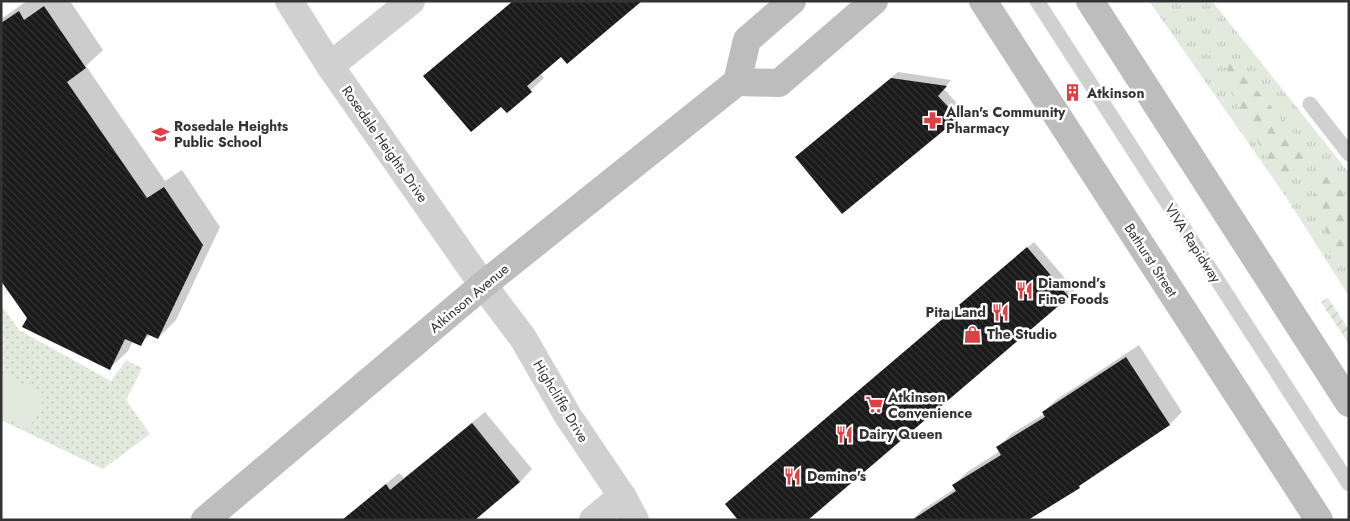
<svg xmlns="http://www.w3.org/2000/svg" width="1350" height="521" viewBox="0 0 1350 521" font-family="Jost,sans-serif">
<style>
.grass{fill:url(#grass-tufts)}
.forest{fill:url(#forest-firs)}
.park{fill:url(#park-dots)}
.garden{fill:url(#garden-furrows)}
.pitch{fill:#e2e9dd}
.shadow{fill:#0003}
.building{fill:url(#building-back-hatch)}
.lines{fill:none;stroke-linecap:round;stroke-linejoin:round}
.lane{stroke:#d0d0d0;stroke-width:15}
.street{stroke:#d0d0d0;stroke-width:28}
.secondary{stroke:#bdbdbd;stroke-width:28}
.labels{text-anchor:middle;stroke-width:5;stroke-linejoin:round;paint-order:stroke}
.poi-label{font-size:14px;font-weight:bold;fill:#333;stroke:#fff;text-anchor:start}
.street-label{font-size:14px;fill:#333;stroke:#fff}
</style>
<defs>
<pattern id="grass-tufts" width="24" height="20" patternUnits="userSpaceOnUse" patternTransform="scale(1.25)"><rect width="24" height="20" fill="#e2e9dd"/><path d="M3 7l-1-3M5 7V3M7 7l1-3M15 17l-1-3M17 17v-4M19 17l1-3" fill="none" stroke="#c2c8be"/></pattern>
<pattern id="forest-firs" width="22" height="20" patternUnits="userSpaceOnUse" patternTransform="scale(1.25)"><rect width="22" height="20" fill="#e2e9dd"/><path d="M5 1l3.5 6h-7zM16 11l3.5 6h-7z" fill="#c2c8be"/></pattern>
<pattern id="park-dots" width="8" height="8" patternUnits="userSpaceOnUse" patternTransform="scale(1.25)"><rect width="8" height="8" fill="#e2e9dd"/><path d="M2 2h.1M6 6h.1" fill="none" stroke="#c2c8be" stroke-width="1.8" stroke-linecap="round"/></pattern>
<pattern id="garden-furrows" width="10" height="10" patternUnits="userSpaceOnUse" patternTransform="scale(1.25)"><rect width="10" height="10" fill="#e2e9dd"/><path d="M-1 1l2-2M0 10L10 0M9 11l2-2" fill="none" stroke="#c2c8be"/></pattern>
<pattern id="building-back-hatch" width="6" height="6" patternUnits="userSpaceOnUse" patternTransform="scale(1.25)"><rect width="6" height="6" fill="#1a1a1a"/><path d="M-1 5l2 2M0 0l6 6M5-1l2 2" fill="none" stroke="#333"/></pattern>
</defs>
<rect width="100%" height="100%" fill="#fff"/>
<path class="grass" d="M1149,1H1212L1349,173V296L1286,197Z"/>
<g class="forest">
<path d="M1223,51L1314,157L1280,182L1232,94Z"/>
<path d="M1327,176L1349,199V268L1318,218L1314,188Z"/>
</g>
<path class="park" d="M1,305L19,330L111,381L126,360L142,368L126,400L150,434L103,469L1,420Z"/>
<path class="garden" d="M1328,298L1349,330V344L1321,302Z"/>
<path class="pitch" d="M1,373L46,395L29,429L1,416Z"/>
<g class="shadow">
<path d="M27,1H70L103,50L86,66L165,181L182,170L220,227L176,320L158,338L151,334L140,344L133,341L128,351L110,368L28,318L1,279V19Z"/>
<path d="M513,1H640L598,38L561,55L540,73L544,78L507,112L501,105L425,76Z"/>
<path d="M898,72L951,80L944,89L964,111L958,117L803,151Z"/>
<path d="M1034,242L1075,290L806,520L733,498Z"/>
<path d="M1139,345L1182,412L1170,424L912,520L922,510L956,488L954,485L967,472L1000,451L998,447L1011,434L1044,414L1043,412L1056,400Z"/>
<path d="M485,412L532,469L520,482L352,513L399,473L404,478Z"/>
</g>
<g class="building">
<path d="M513,1H642L567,64L561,57L527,86L532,92L507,113L501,107L471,132L423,76Z"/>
<path d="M44,6L86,68L67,82L147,198L164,187L203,245L158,339L147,334L141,346L125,339L110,370L22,327L27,318L1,281V23L19,11L24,20Z"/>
<path d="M891,78L947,86L938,96L959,118L842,214L795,157Z"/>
<path d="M1027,247L1069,297L808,520H738L725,504Z"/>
<path d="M1126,357L1170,425L1079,486L1080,488L1028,520H912L956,491L952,485L1001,455L996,447L1045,417L1042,412Z"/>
<path d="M472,423L520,482L475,520H342L386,484L390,490Z"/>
</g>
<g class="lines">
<g class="lane">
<path d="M1037,1L1349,484"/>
<path d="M1310,104L1349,154"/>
</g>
<g class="street">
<path d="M289,1L330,66L483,285L523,338L568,416L622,496L635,520"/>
<path d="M330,66L411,1"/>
<path d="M593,520L622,496"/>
</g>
<g class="secondary">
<path d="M983,1L1319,520"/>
<path d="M1090,1L1349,403"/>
<path d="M737,82L779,83L874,1"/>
<path d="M205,520L483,285L737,82L747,40L792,1"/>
</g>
</g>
<defs>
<symbol id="building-bare" viewBox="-9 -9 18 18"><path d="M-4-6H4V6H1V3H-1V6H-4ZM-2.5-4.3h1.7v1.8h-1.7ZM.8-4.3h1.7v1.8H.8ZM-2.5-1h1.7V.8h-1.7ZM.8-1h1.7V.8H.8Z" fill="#dd4145" stroke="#fff" stroke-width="2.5" paint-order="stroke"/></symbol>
<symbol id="pharmacy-bare" viewBox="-9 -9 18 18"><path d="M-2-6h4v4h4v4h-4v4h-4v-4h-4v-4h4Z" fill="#dd4145" stroke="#fff" stroke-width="2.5" paint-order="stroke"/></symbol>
<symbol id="school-bare" viewBox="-9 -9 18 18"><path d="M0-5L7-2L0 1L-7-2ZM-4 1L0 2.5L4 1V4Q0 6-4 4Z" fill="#dd4145" stroke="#fff" stroke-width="2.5" paint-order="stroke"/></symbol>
<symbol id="restaurant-bare" viewBox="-9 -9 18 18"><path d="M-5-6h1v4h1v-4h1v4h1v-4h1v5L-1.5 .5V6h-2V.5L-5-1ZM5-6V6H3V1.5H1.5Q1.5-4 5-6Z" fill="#dd4145" stroke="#fff" stroke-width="2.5" paint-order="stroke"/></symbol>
<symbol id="shop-bare" viewBox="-9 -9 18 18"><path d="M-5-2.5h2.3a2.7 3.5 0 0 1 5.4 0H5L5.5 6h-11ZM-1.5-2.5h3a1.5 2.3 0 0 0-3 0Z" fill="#dd4145" stroke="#fff" stroke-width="2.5" paint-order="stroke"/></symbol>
<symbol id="supermarket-bare" viewBox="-9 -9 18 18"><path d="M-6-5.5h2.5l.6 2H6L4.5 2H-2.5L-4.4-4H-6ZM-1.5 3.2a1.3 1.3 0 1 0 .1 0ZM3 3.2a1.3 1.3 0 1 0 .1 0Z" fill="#dd4145" stroke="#fff" stroke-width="2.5" paint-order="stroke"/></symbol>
</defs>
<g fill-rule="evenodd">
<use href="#building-bare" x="1060" y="80" width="25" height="25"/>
<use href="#pharmacy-bare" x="920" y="108" width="25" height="25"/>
<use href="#school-bare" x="148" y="122" width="25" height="25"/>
<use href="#restaurant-bare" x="1012" y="278" width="25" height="25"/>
<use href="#restaurant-bare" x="988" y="300" width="25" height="25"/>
<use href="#shop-bare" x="960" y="322" width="25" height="25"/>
<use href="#supermarket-bare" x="862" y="392" width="25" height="25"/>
<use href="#restaurant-bare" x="832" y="422" width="25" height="25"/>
<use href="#restaurant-bare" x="780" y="464" width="25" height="25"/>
</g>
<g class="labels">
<g class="poi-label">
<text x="1087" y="98">Atkinson</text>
<text x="946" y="117">Allan's Community<tspan x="946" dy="16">Pharmacy</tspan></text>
<text x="174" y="131">Rosedale Heights<tspan x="174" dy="16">Public School</tspan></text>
<text x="1038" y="288">Diamond’s<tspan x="1038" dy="16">Fine Foods</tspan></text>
<text x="986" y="317" text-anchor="end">Pita Land</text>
<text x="987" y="339">The Studio</text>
<text x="888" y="402">Atkinson<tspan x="888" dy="16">Convenience</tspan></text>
<text x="859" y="439">Dairy Queen</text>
<text x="807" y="481">Domino's</text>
</g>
<g class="street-label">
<text transform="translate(385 144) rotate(55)" y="5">Rosedale Heights Drive</text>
<text transform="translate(1193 243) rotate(57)" y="5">VIVA Rapidway</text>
<text transform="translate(1151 260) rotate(57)" y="5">Bathurst Street</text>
<text transform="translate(469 298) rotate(-40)" y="5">Atkinson Avenue</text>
<text transform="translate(561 401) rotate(59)" y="5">Highcliffe Drive</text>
</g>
</g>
<rect width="1350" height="521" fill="none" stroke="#333333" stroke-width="5"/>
</svg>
